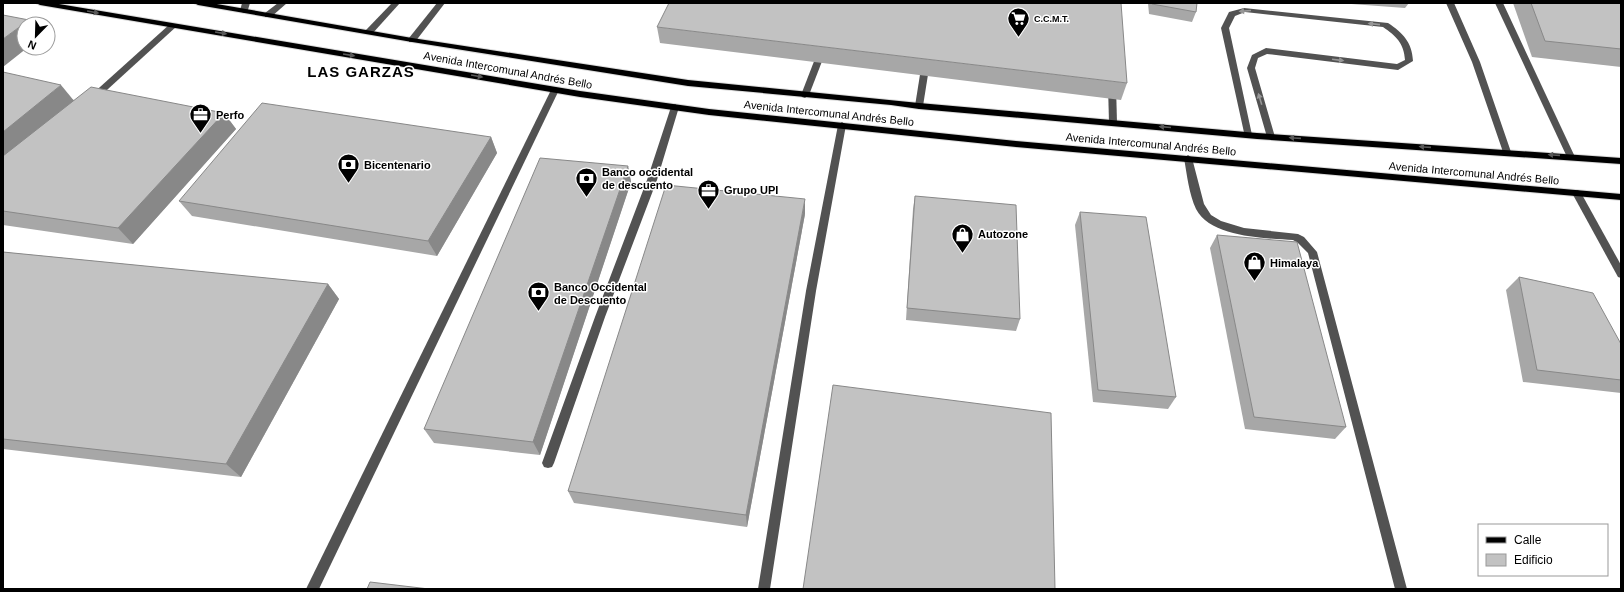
<svg xmlns="http://www.w3.org/2000/svg" width="1624" height="592" viewBox="0 0 1624 592" font-family="Helvetica,sans-serif">
<style>
.lines{fill:none;stroke-linecap:round;stroke-linejoin:round}
.major-casing{stroke:#dbdbdb;stroke-width:2}
.minor{fill:#525252;fill-rule:evenodd}
.major{fill:#000;fill-rule:evenodd}
.wall{fill:#a7a7a7}
.shaded-wall{fill:#888}
.building{fill:#c2c2c2;stroke:#888}
.oneway{fill:#979797}
.oneway2{fill:#595959}
.labels{text-anchor:middle;stroke-width:3;stroke-linejoin:round;paint-order:stroke}
.far-poi-label{font-size:9px;font-weight:bold;fill:#000;stroke:#fff;text-anchor:start}
.street-label{font-size:11px;fill:#000;stroke:#fff}
.poi-label{font-size:11px;font-weight:bold;fill:#000;stroke:#fff;text-anchor:start}
.district-label{font-size:15px;font-weight:bold;letter-spacing:1px;fill:#000;stroke:#fff}
</style>
<rect width="100%" height="100%" fill="#fff"/>
<g class="lines">
<defs>
<g id="major">
<path d="M36,3H53L580,91L709,109L1016,141L1621,194V200L1016,147L709,115L580,97L40,5Z"/>
<path d="M194,3H211L412,38L688,80L919,103L1257,133L1621,158V164L1257,139L919,109L891,105L688,86L412,42L198,5Z"/>
</g>
</defs>
<use href="#major" class="major-casing"/>
<g class="minor">
<path d="M242,3H250L247,13H244L240,11Z"/>
<path d="M278,3H287L271,17H265V13Z"/>
<path d="M392,3H400L372,34H366V30Z"/>
<path d="M437,3H445L415,42H409V38Z"/>
<path d="M1446,3H1454L1480,62L1511,152L1510,154L1507,155L1503,152L1472,62Z"/>
<path d="M1495,3H1503L1575,157L1574,159H1568L1567,157Z"/>
<path d="M1244,8L1388,23C1403,33 1412,42 1413,61L1398,70L1267,54L1258,58L1255,68L1275,137L1271,140L1267,137L1247,68L1252,55L1266,48L1397,64L1405,60C1404,43 1396,36 1383,27L1245,12L1235,16L1229,28L1252,135L1251,137H1245L1221,28L1229,12Z"/>
<path d="M170,24H176L177,26L96,100H90L89,98L90,96Z"/>
<path d="M822,48L826,51L809,95L805,98L802,97L801,95L818,51Z"/>
<path d="M926,59L930,62L923,106L919,109L915,106L922,62Z"/>
<path d="M1112,82L1116,85L1117,123L1113,126L1109,123L1108,85Z"/>
<path d="M555,87L559,90L319,589H306L551,90Z"/>
<path d="M675,104L679,107L657,180L605,317L554,463L552,467L548,468L544,467L542,463L595,317L647,180L671,107Z"/>
<path d="M842,122L846,125L816,291L770,589H758L806,291L838,125Z"/>
<path d="M1188,155L1192,158L1204,204L1211,215L1221,221L1244,228L1298,234L1304,237L1317,252L1407,589H1395L1308,253L1298,243L1293,240C1266,238 1211,238 1196,209C1189,194 1187,175 1184,158Z"/>
<path d="M1577,190L1580,191L1621,265V278L1618,277L1572,193Z"/>
</g>
<use href="#major" class="major"/>
</g>
<g class="wall">
<path d="M1148,3H1197L1196,12L1192,22L1149,14Z"/>
<path d="M1338,3H1409L1405,8Z"/>
<path d="M1513,3H1621V67L1532,57Z"/>
<path d="M657,27L1127,83L1121,100L660,43Z"/>
<path d="M3,72L74,100L224,113L236,129L133,244L3,225Z"/>
<path d="M491,137L497,153L437,256L192,216L179,201Z"/>
<path d="M628,166L631,182L540,455L434,443L424,429Z"/>
<path d="M915,196L1020,319L1016,331L906,320L913,209Z"/>
<path d="M1080,212L1176,397L1168,409L1093,402L1075,225Z"/>
<path d="M805,214L747,527L574,503L568,491Z"/>
<path d="M1217,235L1346,427L1335,439L1245,429L1210,248Z"/>
<path d="M3,252L328,284L339,299L241,477L3,449Z"/>
<path d="M1519,277L1621,344V393L1523,382L1506,290Z"/>
</g>
<g class="shaded-wall">
<path d="M29,20L32,24H24V48H27L3,67V39Z"/>
<path d="M61,85L75,102L3,161V132Z"/>
<path d="M224,113L236,129L133,244L118,228Z"/>
<path d="M491,137L497,153L437,256L428,241Z"/>
<path d="M628,166L631,182L540,455L533,442Z"/>
<path d="M805,199V214L747,527L746,515Z"/>
<path d="M328,284L339,299L241,477L226,464Z"/>
</g>
<g class="building">
<path d="M669,3H1121L1127,83L657,27Z"/>
<path d="M1152,3H1197L1196,12L1152,4Z"/>
<path d="M1531,3H1621V49L1545,41Z"/>
<path d="M3,15L29,20L3,39Z"/>
<path d="M3,72L61,85L3,132Z"/>
<path d="M91,87L224,113L118,228L3,211V156Z"/>
<path d="M262,103L491,137L428,241L179,201Z"/>
<path d="M540,158L628,166L533,442L424,429Z"/>
<path d="M666,185L805,199L746,515L568,491Z"/>
<path d="M915,196L1016,205L1020,319L907,308Z"/>
<path d="M1080,212L1146,217L1176,397L1098,390Z"/>
<path d="M1217,235L1297,242L1346,427L1254,417Z"/>
<path d="M3,252L328,284L226,464L3,439Z"/>
<path d="M1519,277L1593,293L1621,344V380L1537,370Z"/>
<path d="M833,385L1051,413L1055,589H803Z"/>
<path d="M370,582L429,589H367Z"/>
</g>
<defs><path id="oneway-solid" d="M-6-.8H1V-3.2L6.5 0L1 3.2V.8H-6Z"/></defs>
<g class="oneway">
<use href="#oneway-solid" transform="translate(1245 11) rotate(175)"/>
<use href="#oneway-solid" transform="translate(1374 24) rotate(-174)"/>
<use href="#oneway-solid" transform="translate(1338 60) rotate(7)"/>
<use href="#oneway-solid" transform="translate(1260 99) rotate(-107)"/>
</g>
<g class="oneway2">
<use href="#oneway-solid" transform="translate(93 12) rotate(10)"/>
<use href="#oneway-solid" transform="translate(221 33) rotate(9)"/>
<use href="#oneway-solid" transform="translate(349 55) rotate(9)"/>
<use href="#oneway-solid" transform="translate(477 76) rotate(10)"/>
<use href="#oneway-solid" transform="translate(1165 127) rotate(-175)"/>
<use href="#oneway-solid" transform="translate(1295 138) rotate(-176)"/>
<use href="#oneway-solid" transform="translate(1425 147) rotate(-176)"/>
<use href="#oneway-solid" transform="translate(1554 155) rotate(-176)"/>
</g>
<defs>
<symbol id="supermarket-pin" viewBox="-11 -11 22 30"><path d="M0 17L-7.5 6A9.5 9.5 0 1 1 7.5 6Z" fill="#000" stroke="#fff"/><path d="M-6-5.5h2.5l.6 2H6L4.5 2H-2.5L-4.4-4H-6ZM-1.5 3.2a1.3 1.3 0 1 0 .1 0ZM3 3.2a1.3 1.3 0 1 0 .1 0Z" fill="#fff"/></symbol>
<symbol id="office-pin" viewBox="-11 -11 22 30"><path d="M0 17L-7.5 6A9.5 9.5 0 1 1 7.5 6Z" fill="#000" stroke="#fff"/><path d="M-6-3h4V-5.5h4V-3h4V5H-6ZM-1-4.5V-3h2v-1.5ZM-6 0V1H6V0Z" fill="#fff"/></symbol>
<symbol id="bank-pin" viewBox="-11 -11 22 30"><path d="M0 17L-7.5 6A9.5 9.5 0 1 1 7.5 6Z" fill="#000" stroke="#fff"/><path d="M-6-4H6V4H-6ZM0-2.3a2.3 2.3 0 1 0 0 4.6a2.3 2.3 0 1 0 0-4.6Z" fill="#fff"/></symbol>
<symbol id="shop-pin" viewBox="-11 -11 22 30"><path d="M0 17L-7.5 6A9.5 9.5 0 1 1 7.5 6Z" fill="#000" stroke="#fff"/><path d="M-5-2.5h2.3a2.7 3.5 0 0 1 5.4 0H5L5.5 6h-11ZM-1.5-2.5h3a1.5 2.3 0 0 0-3 0Z" fill="#fff"/></symbol>
</defs>
<g fill-rule="evenodd">
<use href="#supermarket-pin" x="1006" y="6" width="25" height="34"/>
<use href="#office-pin" x="188" y="102" width="25" height="34"/>
<use href="#bank-pin" x="336" y="152" width="25" height="34"/>
<use href="#bank-pin" x="574" y="166" width="25" height="34"/>
<use href="#office-pin" x="696" y="178" width="25" height="34"/>
<use href="#shop-pin" x="950" y="222" width="25" height="34"/>
<use href="#shop-pin" x="1242" y="250" width="25" height="34"/>
<use href="#bank-pin" x="526" y="280" width="25" height="34"/>
</g>
<g class="labels">
<g class="far-poi-label">
<text x="1034" y="22">C.C.M.T.</text>
</g>
<g class="street-label">
<text transform="translate(508 70) rotate(10)" y="4">Avenida Intercomunal Andrés Bello</text>
<text transform="translate(829 113) rotate(6)" y="4">Avenida Intercomunal Andrés Bello</text>
<text transform="translate(1151 144) rotate(5)" y="4">Avenida Intercomunal Andrés Bello</text>
<text transform="translate(1474 173) rotate(5)" y="4">Avenida Intercomunal Andrés Bello</text>
</g>
<g class="poi-label">
<text x="216" y="119">Perfo</text>
<text x="364" y="169">Bicentenario</text>
<text x="602" y="176">Banco occidental<tspan x="602" dy="13">de descuento</tspan></text>
<text x="724" y="194">Grupo UPI</text>
<text x="978" y="238">Autozone</text>
<text x="1270" y="267">Himalaya</text>
<text x="554" y="291">Banco Occidental<tspan x="554" dy="13">de Descuento</tspan></text>
</g>
<g class="district-label">
<text x="361" y="77">LAS GARZAS</text>
</g>
</g>
<rect width="1624" height="592" fill="none" stroke="#000000" stroke-width="8"/>
<rect x="1478" y="524" width="130" height="52" fill="#ffffff" stroke="#999999"/>
<rect x="1486" y="537" width="20" height="6" fill="#000000" stroke="#999999"/>
<text x="1514" y="544" font-size="12" fill="#000000">Calle</text>
<rect x="1486" y="554" width="20" height="12" fill="#c2c2c2" stroke="#999999"/>
<text x="1514" y="564" font-size="12" fill="#000000">Edificio</text>
<g transform="translate(36 36) rotate(203)"><circle r="19" fill="#ffffff" stroke="#999999"/>
<path d="M0-3L7 15L0 10L-7 15Z" fill="#000000"/>
<text y="-6" font-size="11" font-weight="bold" text-anchor="middle" fill="#000000">N</text>
</g>
</svg>
